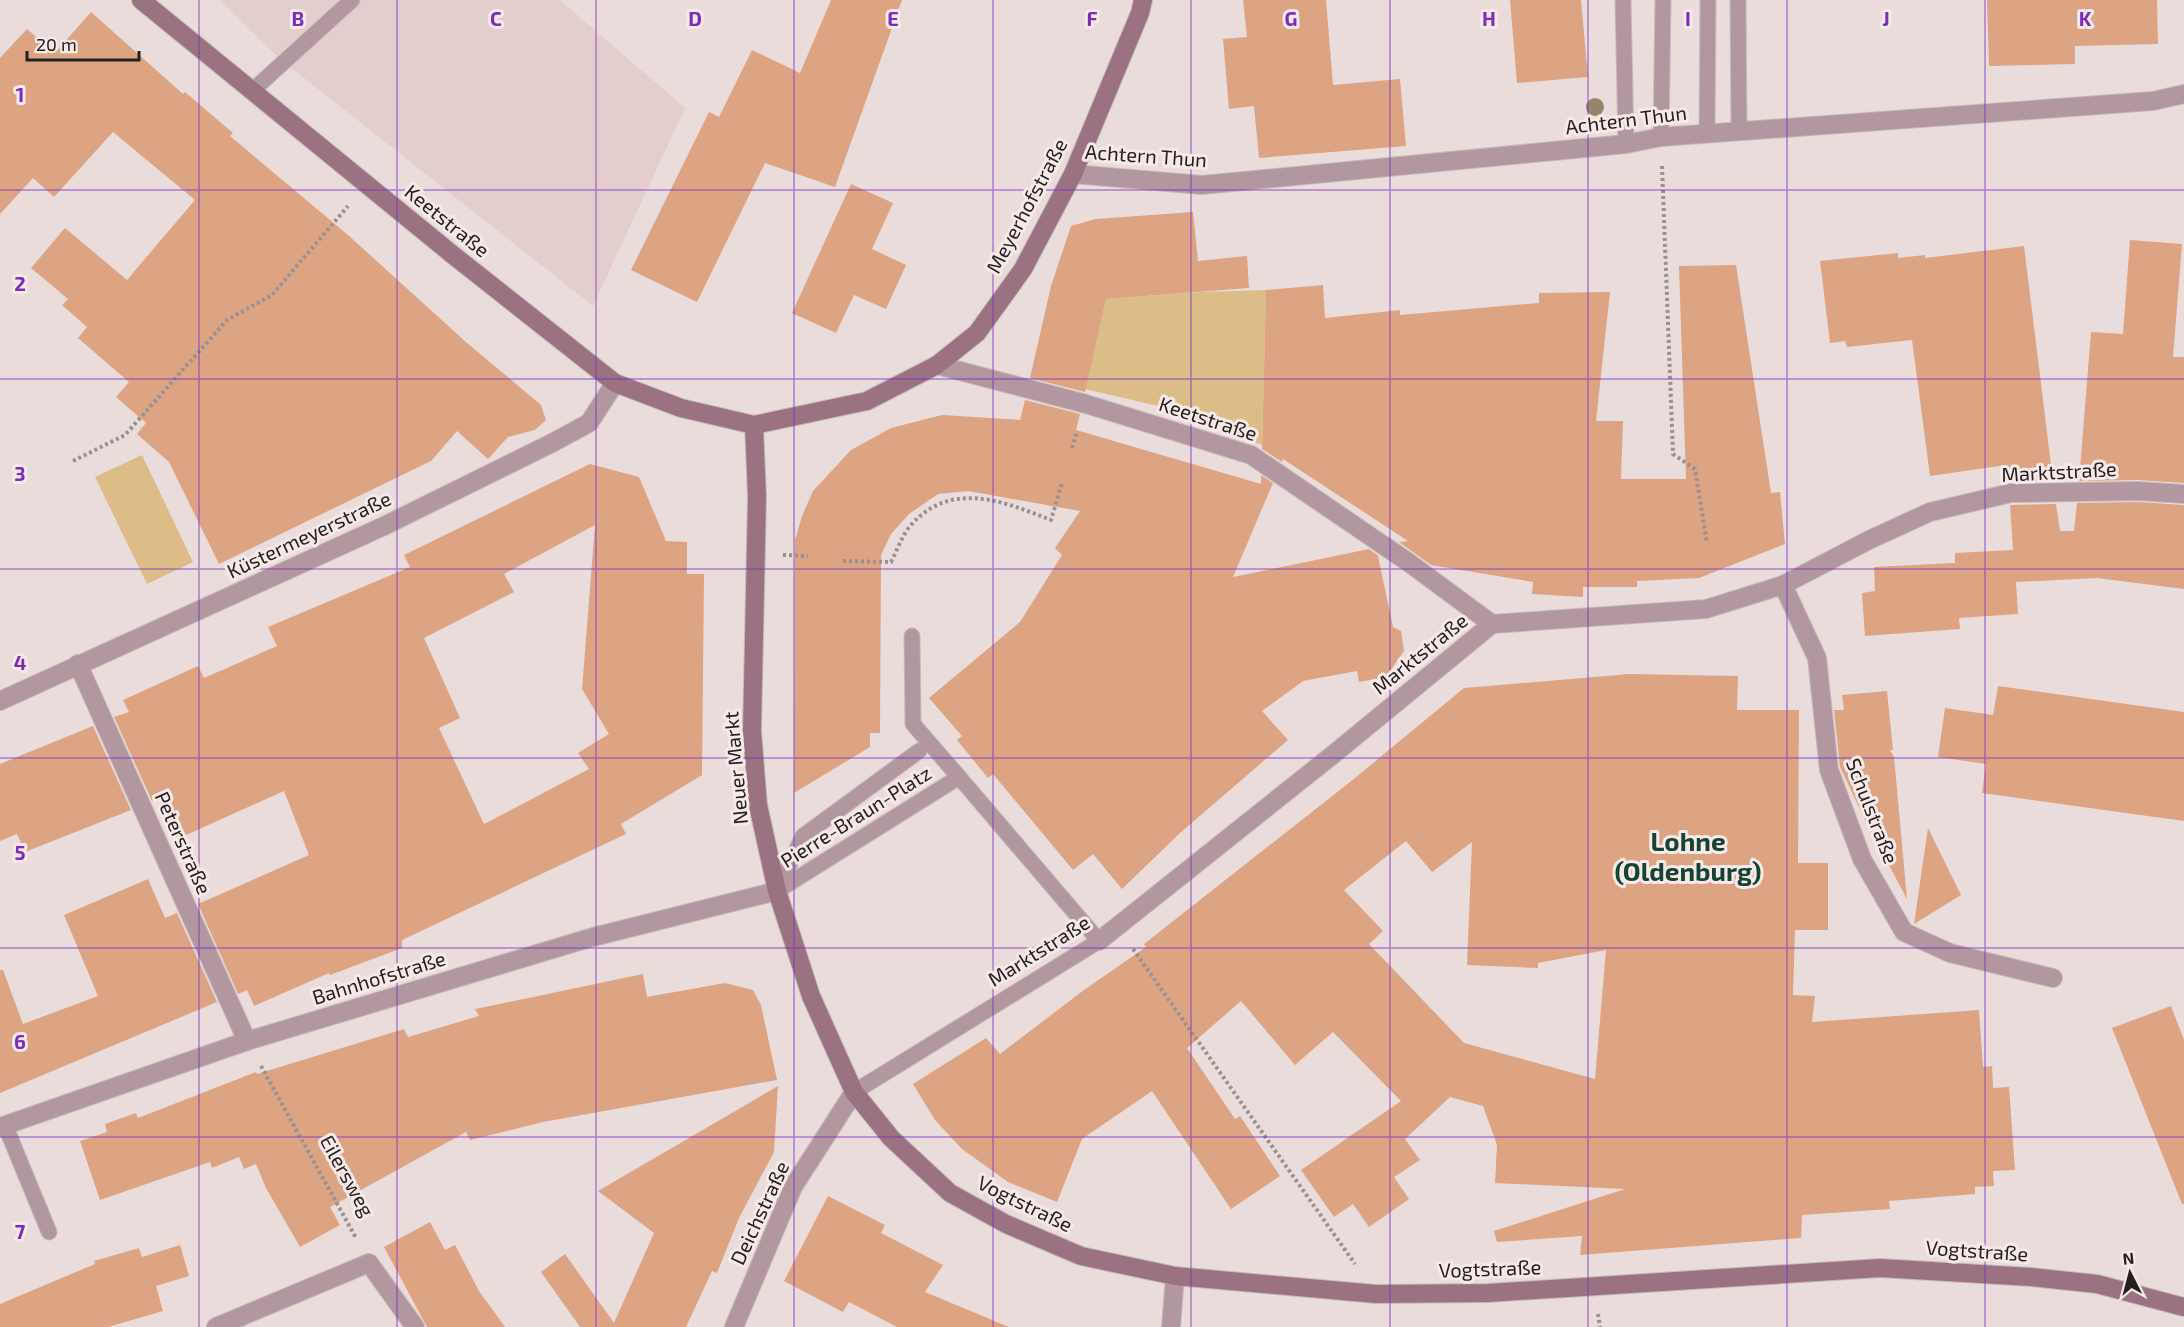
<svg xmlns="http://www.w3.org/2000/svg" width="2184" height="1327" viewBox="0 0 2184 1327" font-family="'Exo 2',sans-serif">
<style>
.built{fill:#e4cecd}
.green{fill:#dcbc87}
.building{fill:#dda483;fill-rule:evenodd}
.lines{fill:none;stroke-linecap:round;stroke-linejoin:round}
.lane-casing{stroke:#c6bab9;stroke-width:17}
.street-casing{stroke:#c6bab9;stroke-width:20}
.secondary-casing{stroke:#c6bab9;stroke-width:20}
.path{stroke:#9a908f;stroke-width:4;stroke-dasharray:3 3;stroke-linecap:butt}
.lane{stroke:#b296a0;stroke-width:15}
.street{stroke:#b296a0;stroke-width:18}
.secondary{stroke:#9a7282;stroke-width:18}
.tree{fill:#97846b}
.grid{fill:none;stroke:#7b2cbf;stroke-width:1.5;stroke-opacity:0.55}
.labels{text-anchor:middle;stroke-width:6;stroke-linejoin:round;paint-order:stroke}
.street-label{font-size:20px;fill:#24201f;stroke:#f6e9e8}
.district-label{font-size:26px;font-weight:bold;fill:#144433;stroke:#f6e9e8}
.grid-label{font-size:20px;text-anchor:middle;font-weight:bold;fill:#7b2cbf;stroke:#f6e9e8;stroke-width:6;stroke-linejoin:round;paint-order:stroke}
</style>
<rect width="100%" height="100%" fill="#e9dcdb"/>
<path class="built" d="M220,0H560L685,108L593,306L280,59Z"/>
<g class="green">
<path d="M1266,290L1262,445L1158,406L1085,389L1106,299L1201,292Z"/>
<path d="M142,455L193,562L147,584L95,477Z"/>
</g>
<g class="building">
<path d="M831,0H902L835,187L765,163L697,302L631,270L709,112L719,117L752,50L800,73Z"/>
<path d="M1243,0H1326L1333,85L1400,79L1406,146L1259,158L1254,106L1229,109L1223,39L1247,37Z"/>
<path d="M1510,0H1581L1588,77L1517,83Z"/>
<path d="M1987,0H2157L2158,44L2075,46V64L1989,66Z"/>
<path d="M91,12L183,94L185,92L233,133L230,136L348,235L467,343L541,405L546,420L535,430L508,437L488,459L457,431L431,461L219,564L169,462L137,434L146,423L116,397L129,382L78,338L87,327L62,305L68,299L31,268L65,228L127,280L195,200L113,132L54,197L33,178L0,214V58L27,29L55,53Z"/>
<path d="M851,184L893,203L872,249L906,265L886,309L854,295L836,333L792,313Z"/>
<path d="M1193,212L1198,261L1247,256L1249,288L1106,299L1085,392L1030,378L1051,286L1071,226L1096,219Z"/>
<path d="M2130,240L2182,244L2173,357H2184V483L2138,480L2079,481L2091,332L2123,334Z"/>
<path d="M2024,246L2053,481L2008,482L2006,465L1930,476L1912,340L1847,347L1845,341L1830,343L1820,261L1898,253V258L1925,255V258Z"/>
<path d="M1736,265L1771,493L1780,492L1785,544L1699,578L1637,581V587H1583V597L1532,594L1533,582L1431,565L1399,542L1408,541L1283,459L1282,462L1262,449L1266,290L1323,285L1325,318L1400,310V315L1539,303V293L1610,292L1596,421H1623L1621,479H1686L1679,266Z"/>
<path d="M1025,400L1080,414L1076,430L1261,484V475L1273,483L1233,577L1369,549L1380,557L1378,556L1393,627L1401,631L1404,651L1386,677L1359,682L1357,671L1303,681L1262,711L1288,740L1180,833L1122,889L1093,854L1073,870L993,774L988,778L957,740L962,736L929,698L1020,622L1062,555L1055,548L1080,511L968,491L938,494L909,514L891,534L881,555L880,733H870V747L794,793L795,540L802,516L813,491L851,450L891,428L942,415L1020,420Z"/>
<path d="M590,464L639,477L666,541L687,542V574H704L702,775L621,824L626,834L402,940V948L330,975L329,973L254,1006L247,990L238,994L198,904L309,855L284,791L184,836L166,796L152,801L114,717L129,712L123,700L198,666L204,678L277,646L268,627L410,567L404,555ZM595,525L582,689L609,734L578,753L589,769L484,824L439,728L460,718L424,638L514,592L504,574Z"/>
<path d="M2138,502L2184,505V589L2097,578L2016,582L2018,614L1959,618L1960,629L1865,636L1862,593L1875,591L1874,567L1955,563V553L2013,550L2010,505L2056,504L2060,531H2074L2077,503Z"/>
<path d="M1629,674L1738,676L1737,710H1799L1798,863H1828V930H1795L1793,995L1815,996L1812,1022L1979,1010L1983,1067L1992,1066L1993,1088L2009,1087L2015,1170L1993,1171L1994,1186L1975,1187V1194L1889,1201L1890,1209L1802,1215L1801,1238L1580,1255L1582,1236L1497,1242L1494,1231L1625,1189L1495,1183L1497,1145L1483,1106L1450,1097L1405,1139L1420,1160L1394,1177L1409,1199L1369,1227L1353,1204L1334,1217L1301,1170L1401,1101L1333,1032L1295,1065L1241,1001L1187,1048L1235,1119L1240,1116L1280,1176L1231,1209L1152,1091L1082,1139L1057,1202L1008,1182L962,1149L935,1120L913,1084L986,1038L1000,1054L1084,990L1146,947L1144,944L1350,782L1464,688ZM1406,841L1432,872L1472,842L1467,965L1538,968V963L1606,950L1595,1079L1464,1043L1369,944L1383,931L1344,890Z"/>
<path d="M1998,686L2184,712V821L1982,793L1986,764L1938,757L1945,708L1993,715Z"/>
<path d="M1887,691L1893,750H1890L1894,757L1907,899L1866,822L1840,767L1834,710H1844L1842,695Z"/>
<path d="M93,726L131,810L25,852L17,834L0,841V764Z"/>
<path d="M1928,828L1961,895L1914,924Z"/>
<path d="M148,879L165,918L177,913L217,1002L0,1093V970H3L23,1024L98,996L64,915Z"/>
<path d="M643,974L647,997L725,983L753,990L761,1005L777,1080L543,1122L470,1140L466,1132L330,1207L340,1225L300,1247L266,1188L256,1164L244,1169L239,1157L212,1168L210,1162L100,1200L80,1141L107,1132L105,1124L136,1113L138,1118L256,1072L257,1074L404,1029L408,1037L479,1016L475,1009Z"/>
<path d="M2171,1006L2184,1040V1204H2182L2112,1028Z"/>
<path d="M778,1086L774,1152L739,1218L717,1273L712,1271L686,1327H580L541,1272L565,1254L614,1323L654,1233L598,1191Z"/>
<path d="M828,1196L885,1225L881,1233L943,1265L925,1292L1009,1327H897L849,1302L843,1312L784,1281Z"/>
<path d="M430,1222L445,1250L455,1245L479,1291L505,1327H427L384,1247Z"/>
<path d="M180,1245L189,1276L156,1286L163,1311L108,1327H0V1304L95,1264L94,1261L139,1248L142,1257Z"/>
</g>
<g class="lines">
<defs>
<g id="lane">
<path d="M1623,0L1626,144"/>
<path d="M1738,0L1739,131"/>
<path d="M252,91L352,0"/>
<path d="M1707,133L1708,0"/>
<path d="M1661,137L1663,0"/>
<path d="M912,636L913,724L959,777"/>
<path d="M777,891L959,777L1099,941L854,1092"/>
<path d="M777,891L803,836L919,751"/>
<path d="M5,1125L49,1232"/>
</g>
<g id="street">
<path d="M1073,174L1202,185L1626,144L1661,137L2153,101L2184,94"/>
<path d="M937,365L1086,404L1251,455L1408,562L1492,624"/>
<path d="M1783,585L1817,658L1829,770L1862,859L1904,932L1950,953L2053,978"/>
<path d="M78,664L247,1041"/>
<path d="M0,701L384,526L552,443L589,423L615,383"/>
<path d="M1099,941L1335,753L1492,624L1706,609L1783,585L1869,540L1930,512L2011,493L2138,491L2184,494"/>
<path d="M0,1127L247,1041L593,937L777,891"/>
<path d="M216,1327L369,1263L415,1327"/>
<path d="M734,1327L793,1187L854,1092"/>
<path d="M1171,1327L1175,1276"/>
</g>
<g id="secondary">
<path d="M141,0L453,255L615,383L681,408L754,425L867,401L937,365L977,333L1023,269L1073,174L1140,13L1143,0"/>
<path d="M754,425L757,497L752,731L758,805L777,891L811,996L854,1092L891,1138L950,1193L1006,1224L1081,1256L1175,1276L1376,1294L1488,1293L1880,1268L2031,1277L2097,1284L2184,1307"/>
</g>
</defs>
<use href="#lane" class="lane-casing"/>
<use href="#street" class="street-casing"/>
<use href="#secondary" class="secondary-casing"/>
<g class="path">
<path d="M1662,166L1673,454L1695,469L1707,543"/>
<path d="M1072,448L1077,431"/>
<path d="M73,461L125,435L227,320L272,295L348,206"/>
<path d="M783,555L808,556"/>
<path d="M843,561L891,562C897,551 902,535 911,525C951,480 1003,501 1051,520L1062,483"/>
<path d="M1133,949L1355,1264"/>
<path d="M261,1066L356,1238"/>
<path d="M1598,1314L1600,1327"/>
</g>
<use href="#lane" class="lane"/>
<use href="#street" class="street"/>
<use href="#secondary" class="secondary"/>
</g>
<circle class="tree" cx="1595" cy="107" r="9"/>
<path class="grid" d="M199,0V1327M397,0V1327M596,0V1327M794,0V1327M993,0V1327M1191,0V1327M1390,0V1327M1588,0V1327M1787,0V1327M1985,0V1327M0,190H2184M0,379H2184M0,569H2184M0,758H2184M0,948H2184M0,1137H2184"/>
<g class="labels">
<g class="street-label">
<text transform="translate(1626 120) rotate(-7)" y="7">Achtern Thun</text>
<text transform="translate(1146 156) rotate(4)" y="7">Achtern Thun</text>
<text transform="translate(1027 206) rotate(-62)" y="7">Meyerhofstraße</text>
<text transform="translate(447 221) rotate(39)" y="7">Keetstraße</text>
<text transform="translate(1208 419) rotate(18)" y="7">Keetstraße</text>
<text transform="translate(2059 472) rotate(-3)" y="7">Marktstraße</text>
<text transform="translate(309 535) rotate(-25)" y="7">Küstermeyerstraße</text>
<text transform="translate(1420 654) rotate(-39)" y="7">Marktstraße</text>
<text transform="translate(736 768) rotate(-95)" y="7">Neuer Markt</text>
<text transform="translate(1872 811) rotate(69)" y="7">Schulstraße</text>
<text transform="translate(856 817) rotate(-32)" y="7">Pierre-Braun-Platz</text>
<text transform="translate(183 843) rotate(66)" y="7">Peterstraße</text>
<text transform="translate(1039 951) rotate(-32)" y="7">Marktstraße</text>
<text transform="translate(379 978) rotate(-17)" y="7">Bahnhofstraße</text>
<text transform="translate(347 1176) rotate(61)" y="7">Eilersweg</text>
<text transform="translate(1025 1204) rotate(26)" y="7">Vogtstraße</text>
<text transform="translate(760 1213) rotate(-65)" y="7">Deichstraße</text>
<text transform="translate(1977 1251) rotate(4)" y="7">Vogtstraße</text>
<text transform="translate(1490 1269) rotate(-2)" y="7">Vogtstraße</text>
</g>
<g class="district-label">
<text x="1688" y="851">Lohne<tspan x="1688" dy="30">(Oldenburg)</tspan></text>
</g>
</g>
<g class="grid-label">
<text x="298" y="26">B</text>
<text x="496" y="26">C</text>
<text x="695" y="26">D</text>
<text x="893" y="26">E</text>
<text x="1092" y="26">F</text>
<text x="1291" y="26">G</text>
<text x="1489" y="26">H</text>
<text x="1688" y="26">I</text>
<text x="1886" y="26">J</text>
<text x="2085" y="26">K</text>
<text x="20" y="102">1</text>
<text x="20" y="291">2</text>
<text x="20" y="481">3</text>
<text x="20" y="670">4</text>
<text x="20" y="860">5</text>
<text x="20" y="1049">6</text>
<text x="20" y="1239">7</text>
</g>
<g transform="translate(2130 1273) rotate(354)" stroke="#f6e9e8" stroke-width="4.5" paint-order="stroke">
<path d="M0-4.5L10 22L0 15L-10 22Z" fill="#24201f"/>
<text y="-9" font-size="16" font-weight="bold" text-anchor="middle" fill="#24201f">N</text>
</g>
<path d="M27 51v9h112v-9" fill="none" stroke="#24201f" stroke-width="3"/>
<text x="36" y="51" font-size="18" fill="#24201f" stroke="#f6e9e8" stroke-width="4.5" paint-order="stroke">20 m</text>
</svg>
